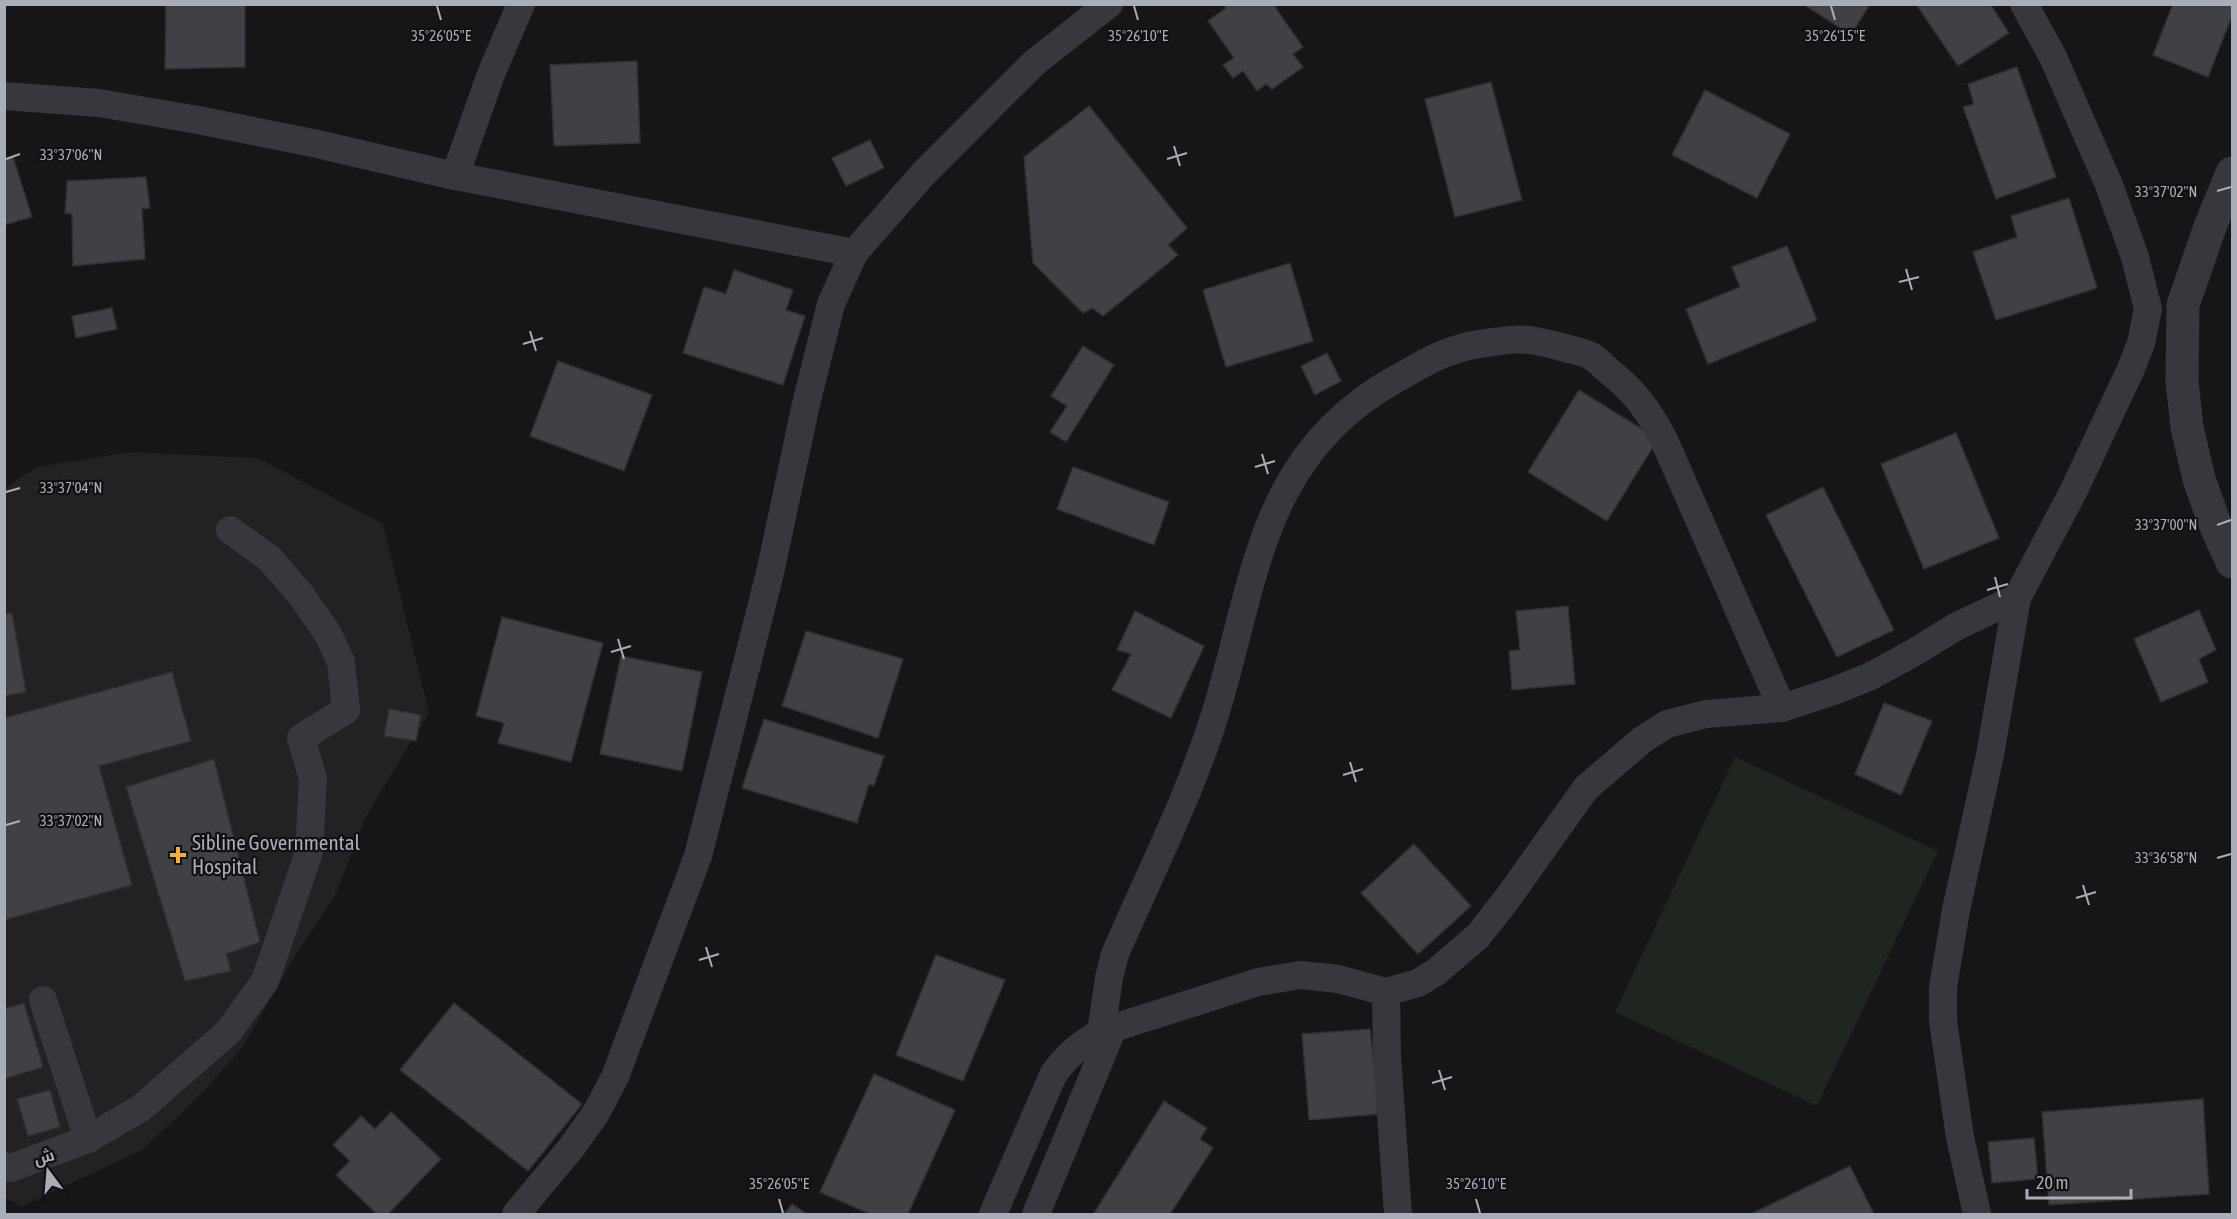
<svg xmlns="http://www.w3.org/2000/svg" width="2237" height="1219" viewBox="0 0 2237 1219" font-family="'Asap Condensed',Cairo,sans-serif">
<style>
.built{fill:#222225}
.pitch{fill:#1e261f}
.building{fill:#404145;stroke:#303034;stroke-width:1.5}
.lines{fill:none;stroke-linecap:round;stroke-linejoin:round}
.minor{stroke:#37383d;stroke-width:28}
.tertiary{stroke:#37383d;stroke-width:33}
.ticks{fill:none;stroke:#a8adb8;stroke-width:2}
.poi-dot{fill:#f2b134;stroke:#111113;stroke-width:2}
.labels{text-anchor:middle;stroke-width:4.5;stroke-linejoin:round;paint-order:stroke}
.poi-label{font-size:21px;fill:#a8adb8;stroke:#111113;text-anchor:start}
.ticks-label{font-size:15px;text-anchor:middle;fill:#a8adb8;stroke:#111113;stroke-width:4.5;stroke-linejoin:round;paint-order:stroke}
</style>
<rect width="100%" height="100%" fill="#161618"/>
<path class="built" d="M129,452L258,458L383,524L429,713L366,816L336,894L295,956L242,1048L198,1097L142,1150L21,1207L5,1197V488L37,467Z"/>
<path class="pitch" d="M1735,757L1938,851L1817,1106L1615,1012Z"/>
<g class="building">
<path d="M166,4H245V67L165,69Z"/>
<path d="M1223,4H1273L1303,47L1293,54L1303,67L1272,89L1266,84L1257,91L1243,71L1233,78L1223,65L1234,58L1208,21L1226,8Z"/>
<path d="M1803,4H1870L1851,35Z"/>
<path d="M1916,4H1990L2009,33L1958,66Z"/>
<path d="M2173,4H2232V16L2208,77L2153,55Z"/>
<path d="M637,61L640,143L554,146L550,65Z"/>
<path d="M2017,67L2056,177L1996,199L1963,107L1974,104L1968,84Z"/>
<path d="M1491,82L1522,200L1455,217L1425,99Z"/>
<path d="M1705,90L1790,134L1757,198L1672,155Z"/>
<path d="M1089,106L1187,228L1168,245L1178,255L1103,316L1092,308L1083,313L1033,263L1024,157Z"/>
<path d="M870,140L884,168L846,186L832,158Z"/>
<path d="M13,157L32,217L4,225V160Z"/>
<path d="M146,177L150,208L142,209L145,259L73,266L72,214L65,213L67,181Z"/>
<path d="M2069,198L2097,288L1996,320L1973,252L2017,237L2011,216Z"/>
<path d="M1787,246L1817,320L1708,364L1686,309L1740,287L1732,267Z"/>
<path d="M1290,263L1313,341L1226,367L1203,290Z"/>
<path d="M734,270L793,290L786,310L805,316L783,385L683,353L704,287L726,294Z"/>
<path d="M112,308L117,329L76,338L72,316Z"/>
<path d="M1083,346L1114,365L1066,442L1050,432L1067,406L1051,396Z"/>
<path d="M1327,353L1341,381L1315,395L1301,366Z"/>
<path d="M558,361L652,395L624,471L530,436Z"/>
<path d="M1579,390L1658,439L1607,521L1528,472Z"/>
<path d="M1956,433L1999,538L1924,569L1881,464Z"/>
<path d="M1073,467L1169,502L1154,545L1057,509Z"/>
<path d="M1823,487L1894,630L1837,657L1766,515Z"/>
<path d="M1568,606L1575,684L1512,690L1509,651L1520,650L1516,611Z"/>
<path d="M2199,610L2216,650L2199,659L2208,682L2161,702L2134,639Z"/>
<path d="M1135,611L1204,646L1171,718L1112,690L1131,654L1117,650Z"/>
<path d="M12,613L26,692L4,696V614Z"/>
<path d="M502,617L603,643L571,762L498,743L504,723L476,716Z"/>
<path d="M806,631L903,659L878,738L782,706Z"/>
<path d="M621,656L702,672L682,771L600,754Z"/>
<path d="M172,672L191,741L99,766L132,885L4,920V718Z"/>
<path d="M1884,703L1932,721L1901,795L1855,774Z"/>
<path d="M389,709L421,715L416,741L384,736Z"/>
<path d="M764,719L884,756L874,786L869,784L857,823L742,788Z"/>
<path d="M214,759L260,942L226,954L231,971L185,981L126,787Z"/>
<path d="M1414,844L1471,906L1418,954L1361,893Z"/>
<path d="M936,955L1005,980L963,1081L896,1055Z"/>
<path d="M24,1003L43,1067L4,1079V1009Z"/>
<path d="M454,1003L582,1104L528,1171L400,1070Z"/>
<path d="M1370,1029L1380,1114L1309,1120L1302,1034Z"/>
<path d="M874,1074L955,1110L908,1214H870L820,1192Z"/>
<path d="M50,1090L60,1127L28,1136L17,1099Z"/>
<path d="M2203,1099L2209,1194L2049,1205L2042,1112Z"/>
<path d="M1164,1101L1207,1128L1200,1139L1213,1148L1170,1214H1096L1094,1213Z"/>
<path d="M391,1112L441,1159L388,1214H377L336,1175L350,1161L333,1145L361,1116L375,1129Z"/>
<path d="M2034,1138L2038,1179L1992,1183L1988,1142Z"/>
<path d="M1850,1166L1874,1214H1751Z"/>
<path d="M792,1204L807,1214H784Z"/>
</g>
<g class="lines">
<g class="minor">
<path d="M4,96L99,103L198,120L313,143L455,176L854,253"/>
<path d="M455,176L491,74L521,4"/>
<path d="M1386,992L1387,1056L1398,1214"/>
<path d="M1101,1032L1109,978L1115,954C1148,878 1186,803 1212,724C1256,589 1255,457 1396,379C1416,368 1436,355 1458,349C1471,344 1487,343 1501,341C1522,337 1538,341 1558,346C1569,350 1582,351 1591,356C1598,360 1604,367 1610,372C1637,394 1648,410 1664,440L1782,708"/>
<path d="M88,1139L141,1108L228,1032L265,981L309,852L313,779L301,738L346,710L341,662L328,634L301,595L269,558L230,530"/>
<path d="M4,1166L11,1168L88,1139L43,1000"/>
<path d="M516,1214L571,1148L596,1113L615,1077L698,856L770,573L806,404L831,304L854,253L924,173L1034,63L1109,4"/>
<path d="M993,1214L1053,1075C1066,1056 1081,1044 1101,1032L1258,982L1301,975L1338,979L1386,992L1418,983L1436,972L1478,936L1507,899L1586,788L1642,740L1667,724L1706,714L1782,708L1834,691L1871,676L1913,653L1957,626L2017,598"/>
<path d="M1036,1214L1113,1028"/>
<path d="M1977,1214L1960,1137L1943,1021V987L1956,910L1990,755L2017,598L2074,490L2130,371L2141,343L2148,309L2135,257L2109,185L2053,57L2024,4"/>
</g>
<path class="tertiary" d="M2232,173L2210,227L2183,305L2182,381L2187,427L2199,479L2215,524L2232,562"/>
</g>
<path class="ticks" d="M437,6L441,20M1134,6L1138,20M1831,6L1835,20M1174,146L1180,166M6,159L20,154M1167,159L1187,153M2217,191L2231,187M1906,269L1912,290M1899,282L1919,277M530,331L536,351M523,344L543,338M1262,454L1268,474M1255,467L1275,461M6,492L20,488M2217,525L2231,520M1995,577L2000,597M1987,590L2008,584M618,639L624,659M611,652L631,646M1350,762L1356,782M1343,775L1363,769M6,825L20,821M2217,858L2231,854M2083,885L2089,905M2076,898L2096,892M706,947L712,967M699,960L719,954M1439,1070L1445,1090M1432,1083L1452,1077M779,1199L783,1213M1476,1199L1480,1213"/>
<path class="poi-dot" d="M175 846h6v6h6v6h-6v6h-6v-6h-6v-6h6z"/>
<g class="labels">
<g class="poi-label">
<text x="192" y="850">Sibline Governmental<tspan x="192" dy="24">Hospital</tspan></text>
</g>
</g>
<g class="ticks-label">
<text x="441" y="41">35°26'05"E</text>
<text x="1138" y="41">35°26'10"E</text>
<text x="1835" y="41">35°26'15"E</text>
<text x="71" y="160">33°37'06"N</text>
<text x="2166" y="197">33°37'02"N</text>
<text x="71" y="493">33°37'04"N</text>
<text x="2166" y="530">33°37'00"N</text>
<text x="71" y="826">33°37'02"N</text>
<text x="2166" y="863">33°36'58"N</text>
<text x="779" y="1189">35°26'05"E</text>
<text x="1476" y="1189">35°26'10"E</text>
</g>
<rect width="2237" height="1219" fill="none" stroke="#a8adb8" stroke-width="12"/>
<g transform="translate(48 1171) rotate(344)" stroke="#111113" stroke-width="4.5" paint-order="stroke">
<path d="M0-4.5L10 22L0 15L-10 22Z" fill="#a8adb8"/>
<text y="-9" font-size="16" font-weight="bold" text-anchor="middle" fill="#a8adb8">ش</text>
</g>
<path d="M2027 1189v9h104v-9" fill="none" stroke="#a8adb8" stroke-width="3"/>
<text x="2036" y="1189" font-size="18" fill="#a8adb8" stroke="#111113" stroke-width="4.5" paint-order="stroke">20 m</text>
</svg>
